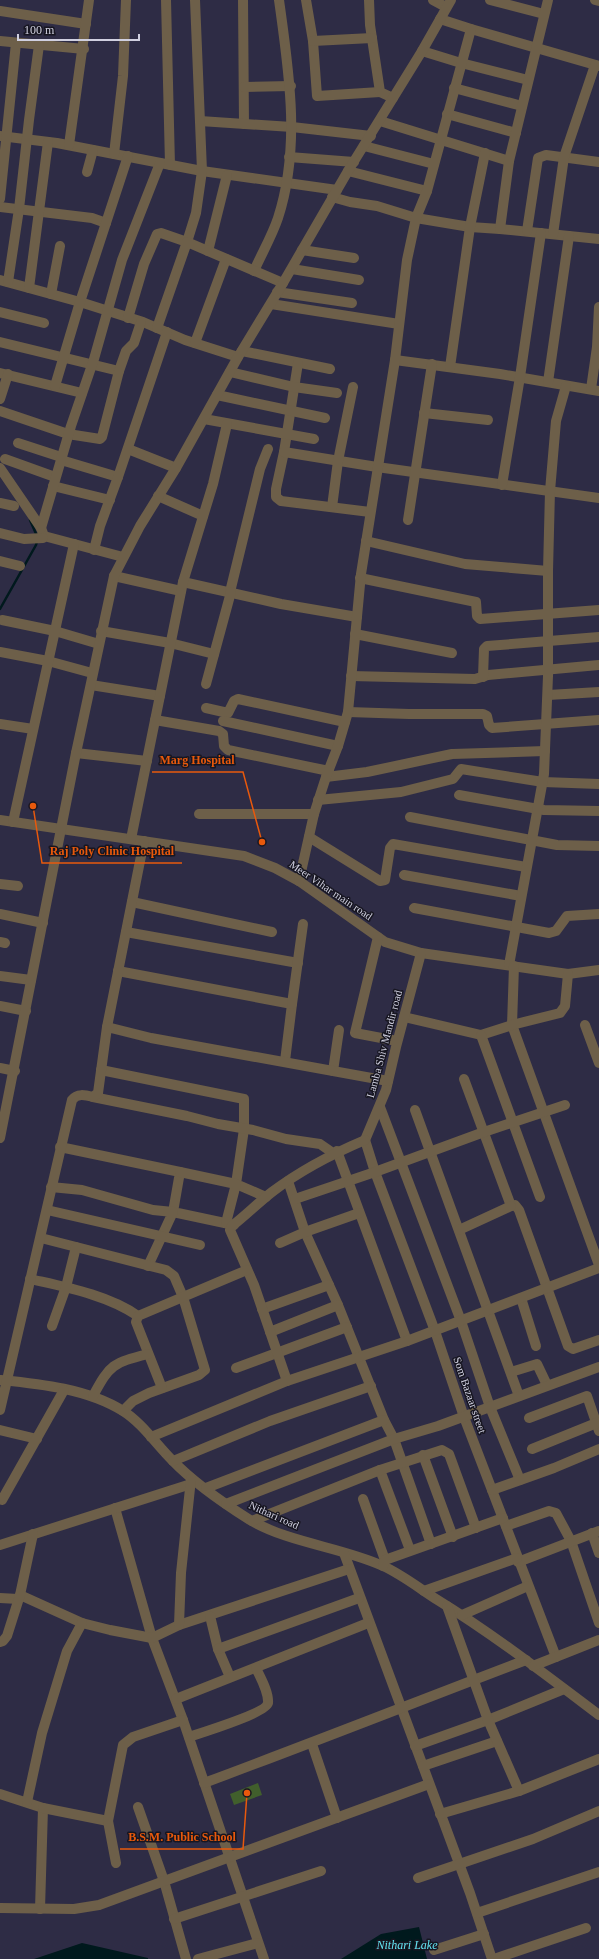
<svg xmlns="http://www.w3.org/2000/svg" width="599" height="1959" viewBox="0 0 599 1959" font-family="'Times New Roman',serif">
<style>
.green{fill:#415f2c}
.water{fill:#00191d}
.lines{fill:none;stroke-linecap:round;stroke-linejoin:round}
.stream{stroke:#00191d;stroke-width:2.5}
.minor{stroke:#6d5f49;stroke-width:10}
.labels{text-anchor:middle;stroke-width:3;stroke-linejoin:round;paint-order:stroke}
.street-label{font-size:11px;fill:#d0d0e0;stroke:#171621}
.water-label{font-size:12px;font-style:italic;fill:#63e3f2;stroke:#171621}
.leader{fill:none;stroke:#e8590c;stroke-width:1.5}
.callout-dot{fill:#e8590c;stroke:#171621;stroke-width:1.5}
.callout-label{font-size:12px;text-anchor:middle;font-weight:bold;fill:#e8590c;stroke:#171621;stroke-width:3;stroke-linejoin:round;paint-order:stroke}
</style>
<rect width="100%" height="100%" fill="#2e2c45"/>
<path class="green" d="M258,1783L262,1795L234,1805L230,1794Z"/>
<g class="water">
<path d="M419,1927L427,1959H341L381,1934Z"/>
<path d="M82,1943L148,1958V1959H34Z"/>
</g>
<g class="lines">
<g class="stream">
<path d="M30,520L37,536"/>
<path d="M0,609L36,545L37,541"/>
</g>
<g class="minor">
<path d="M166,0L170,165"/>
<path d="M243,0L244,124"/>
<path d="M306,0L313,41L317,96L380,92"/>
<path d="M369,0L370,25L380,92L393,98"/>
<path d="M433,0L446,7"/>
<path d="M490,0L544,14"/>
<path d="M595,0L599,1"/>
<path d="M0,11L86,24"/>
<path d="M440,19L471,29L599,66"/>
<path d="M0,41L84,49"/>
<path d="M313,41L372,38"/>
<path d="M422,51L461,63L528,80"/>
<path d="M244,87L291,86"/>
<path d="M454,88L522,106"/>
<path d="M447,114L516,133"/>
<path d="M200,121L292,127L371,136"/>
<path d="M380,121L509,161"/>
<path d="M0,136L57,143L202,171L337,190"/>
<path d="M69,145L89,0"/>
<path d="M364,146L434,164"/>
<path d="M114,154L123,76L126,0"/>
<path d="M289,157L354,162"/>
<path d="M348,171L427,191"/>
<path d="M87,172L93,150"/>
<path d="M332,197L350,202L377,206L416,218L470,227L500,229L599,239"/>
<path d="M0,199L16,43"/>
<path d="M0,207L92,218L106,223"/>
<path d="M500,229L509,161L548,0"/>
<path d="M527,231L538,158L546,155L599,162"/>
<path d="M553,234L564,157L595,65"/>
<path d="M302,250L354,258"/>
<path d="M208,251L227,175"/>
<path d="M292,269L359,280"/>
<path d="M254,271C262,253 272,236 278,218C301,147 289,72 279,0"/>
<path d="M0,280L80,302L143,322L185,340L238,357"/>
<path d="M8,282L19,209L29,120L39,45"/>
<path d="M29,288L48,142"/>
<path d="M277,292L352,303"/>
<path d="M51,294L60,246"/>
<path d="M271,304L399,324"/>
<path d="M0,312L44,323"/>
<path d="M128,318L144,264L157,234L161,233L187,242L196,213L202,171L195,0"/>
<path d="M157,328L187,242L283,283"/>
<path d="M0,342L119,371"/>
<path d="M195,343L226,259"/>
<path d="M242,351L330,369"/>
<path d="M395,360L500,374L599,391"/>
<path d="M298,363L284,452L276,489V497L281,501L370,512"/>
<path d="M450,367L470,227L485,153"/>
<path d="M230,372L294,387L337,393"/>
<path d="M0,373L82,393"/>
<path d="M548,382L569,236"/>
<path d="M55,386L80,302L128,156"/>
<path d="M591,389L597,347L599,307"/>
<path d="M217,395L325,418"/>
<path d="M0,399L8,374"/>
<path d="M0,411L68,434L100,439L102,437L119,371L126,351L134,343L141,322"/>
<path d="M424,413L488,420"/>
<path d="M204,419L314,439"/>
<path d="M18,443L61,457"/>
<path d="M128,449L176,468"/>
<path d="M284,452L377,467L599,498"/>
<path d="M5,459L55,477"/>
<path d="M61,460L118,477"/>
<path d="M0,468L41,528L44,536L123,557"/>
<path d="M502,485L520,377L541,233"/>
<path d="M53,486L110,500"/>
<path d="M158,496L203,516"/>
<path d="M0,503L14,506"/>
<path d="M332,507L338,461L353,387"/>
<path d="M408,520L432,364"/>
<path d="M41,528L71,426L94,359L122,260L160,163"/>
<path d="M0,533L24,539L43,538"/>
<path d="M366,541L465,564L548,571"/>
<path d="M94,550L100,526L118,477L167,332"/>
<path d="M0,561L20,566"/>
<path d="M114,576L181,591"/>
<path d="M360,578L476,602L477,616L480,619L599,610"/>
<path d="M183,582L281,604L357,617"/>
<path d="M230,592L260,469L268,449"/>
<path d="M2,620L55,631L99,644"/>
<path d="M101,631L170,643L214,654"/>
<path d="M355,634L452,653"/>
<path d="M0,652L48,661L92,673"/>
<path d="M351,676L475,679L488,675L599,665"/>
<path d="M483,677L484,649L487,646L599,637"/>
<path d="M206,684L231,592"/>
<path d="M91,685L160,696"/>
<path d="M548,695L599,692"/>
<path d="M206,708L228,713L234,701L238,699L345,722"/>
<path d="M348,712L409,714H483L487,716L489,725L492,728L599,720"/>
<path d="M155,720L219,731L223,734L224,746L228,750L329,771"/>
<path d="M223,721L338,746"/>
<path d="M0,724L33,729"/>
<path d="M76,753L147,761"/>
<path d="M326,777L367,772L452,754L545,751"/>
<path d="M459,795L544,810L599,811"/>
<path d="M318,800L401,792L453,779L461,769L543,782L599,784"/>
<path d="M199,814H314"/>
<path d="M410,817L557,845L599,846"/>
<path d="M0,820L244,856L275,868L299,881L385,942L421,953L568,974L599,970"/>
<path d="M13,822L74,544"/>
<path d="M309,837L380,881L385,880L390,848L393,844L526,867"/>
<path d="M131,839L183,582L213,484L227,424"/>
<path d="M404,875L521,896"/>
<path d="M299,881L314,814L326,777L338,746L348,712L361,574L395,360L407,260L416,218L427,191L471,29"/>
<path d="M0,884L18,886"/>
<path d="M132,902L272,932"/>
<path d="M414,908L549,933L556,931L567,916L599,914"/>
<path d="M0,914L43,923"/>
<path d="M126,932L298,963"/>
<path d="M378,937L355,1033L397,1041"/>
<path d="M0,942L5,943"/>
<path d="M509,965L544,774L548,676V571L550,491L556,421L566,386"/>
<path d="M514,966L512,1025L599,1265"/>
<path d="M118,971L292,1004L285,1061"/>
<path d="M0,976L31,980"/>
<path d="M292,1004L303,924"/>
<path d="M0,1006L26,1011"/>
<path d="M404,1017L481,1035L512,1025L560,1013L565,1006L568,974"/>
<path d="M585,1025L599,1063"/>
<path d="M107,1027L144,841"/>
<path d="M481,1035L540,1197"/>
<path d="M0,1068L15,1071"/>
<path d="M101,1070L244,1099V1129L236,1184L266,1197"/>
<path d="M333,1071L339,1030"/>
<path d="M464,1079L511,1206L515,1205L519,1210L568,1346L573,1349L599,1340"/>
<path d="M93,1097L187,1116L218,1124L253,1130L286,1139L320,1144L333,1153"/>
<path d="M380,1107L461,1321L490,1407L520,1480"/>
<path d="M415,1110L519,1396"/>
<path d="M0,1138L76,753L114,576L140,526L176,468L238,357L283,283L348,171L422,51L451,0"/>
<path d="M365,1140L375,1172L435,1331L464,1417L556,1657"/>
<path d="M365,1140L386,1090L396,1047L421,953"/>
<path d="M60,1147L180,1172L173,1212L234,1225"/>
<path d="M337,1151L407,1341"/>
<path d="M180,1172L236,1184L226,1223"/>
<path d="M288,1181L305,1232L338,1305L384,1420L394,1439L431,1544"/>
<path d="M51,1187L82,1190L153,1210L173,1212L148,1266"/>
<path d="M295,1199L375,1172L484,1132L565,1105"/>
<path d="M47,1210L200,1245"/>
<path d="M459,1230L511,1206"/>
<path d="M41,1238L166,1270L174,1276L183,1297L205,1370L199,1375L149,1393L133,1401L123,1411"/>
<path d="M280,1243L305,1232L359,1213"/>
<path d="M30,1279C65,1287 108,1295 138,1316"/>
<path d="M521,1298L536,1346"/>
<path d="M262,1309L329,1285"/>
<path d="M52,1326L66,1287L76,1247"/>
<path d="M270,1332L338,1305"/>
<path d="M236,1368L347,1327"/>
<path d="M511,1372L537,1364L547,1385"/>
<path d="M1,1380C41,1384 88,1389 123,1411C142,1423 156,1444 172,1460C194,1483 223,1503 250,1520C289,1543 341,1547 383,1566C401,1574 419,1588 436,1599C493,1634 546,1675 599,1715"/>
<path d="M287,1381L254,1285L230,1230L232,1226C246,1215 258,1203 272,1192C301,1170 332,1154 365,1140"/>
<path d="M162,1388L136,1322L138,1316L247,1270"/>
<path d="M93,1396C110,1364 113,1363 148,1354"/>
<path d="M0,1410L72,1100C77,1093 85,1095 93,1097L98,1093L107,1027L151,1038L388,1081"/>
<path d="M529,1418L587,1396L599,1431"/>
<path d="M0,1430L37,1439"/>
<path d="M151,1437L287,1381L407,1341L599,1268"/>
<path d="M532,1449L599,1422"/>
<path d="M423,1455L453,1537"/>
<path d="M173,1461L270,1421L371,1386"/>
<path d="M380,1470L410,1550"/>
<path d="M206,1488L384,1420"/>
<path d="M492,1490L554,1468L599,1449"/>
<path d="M363,1499L385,1560"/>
<path d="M2,1500L64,1390"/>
<path d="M226,1504L394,1439L438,1426L599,1367"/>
<path d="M115,1508L152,1638L183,1720L264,1959"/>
<path d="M252,1521L380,1470L442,1450L449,1454L476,1528"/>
<path d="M506,1526L549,1511L556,1513L571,1541L599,1623"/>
<path d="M592,1533L599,1553"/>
<path d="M0,1545L191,1484"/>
<path d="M344,1553L470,1893L492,1959"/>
<path d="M518,1562L599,1531"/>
<path d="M383,1566L385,1560L503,1518"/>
<path d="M424,1591L517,1558"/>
<path d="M20,1595L82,1623L110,1630L152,1638L179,1625L349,1569"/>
<path d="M0,1598L18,1599"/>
<path d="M462,1615L528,1586"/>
<path d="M210,1616L218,1649L230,1677"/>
<path d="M179,1625L181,1573L191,1479"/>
<path d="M0,1642L3,1641L7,1636L20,1595L33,1534"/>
<path d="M218,1649L359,1598"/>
<path d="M533,1666L599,1640"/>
<path d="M176,1699L368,1623"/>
<path d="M189,1737C201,1733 266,1713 268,1703C269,1692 260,1677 256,1668"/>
<path d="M312,1744L337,1818"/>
<path d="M415,1746L488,1720L564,1689"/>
<path d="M423,1766L497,1741"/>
<path d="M204,1783C312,1743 418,1701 526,1660"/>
<path d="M519,1791L599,1759"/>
<path d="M0,1794L43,1808L40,1909"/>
<path d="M27,1802L42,1733L67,1651L82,1623"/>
<path d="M138,1807L164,1881L186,1959"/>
<path d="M43,1808L108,1821"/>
<path d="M440,1814L519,1791L488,1720L447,1606"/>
<path d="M116,1863L108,1821L123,1745L133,1737L183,1720"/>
<path d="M418,1878L533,1839L599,1811"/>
<path d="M0,1908L74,1909L99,1905L429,1784"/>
<path d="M477,1913L599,1872"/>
<path d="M174,1919L321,1871"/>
<path d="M434,1950L484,1934"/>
<path d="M198,1959L258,1943"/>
<path d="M494,1959L586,1928"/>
</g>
</g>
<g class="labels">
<g class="street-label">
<text transform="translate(331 890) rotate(34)" y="4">Meer Vihar main road</text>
<text transform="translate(384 1044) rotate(-75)" y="4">Lamba Shiv Mandir road</text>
<text transform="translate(470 1395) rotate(71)" y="4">Som Bazaar street</text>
<text transform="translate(274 1515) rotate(24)" y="4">Nithari road</text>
</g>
<g class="water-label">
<text x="407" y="1949">Nithari Lake</text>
</g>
</g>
<path class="leader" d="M262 842L243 772H152M33 806L42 863H182M247 1793L243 1849H120"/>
<g class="callout-dot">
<circle cx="262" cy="842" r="4"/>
<circle cx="33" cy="806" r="4"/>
<circle cx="247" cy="1793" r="4"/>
</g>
<g class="callout-label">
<text x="197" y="764">Marg Hospital</text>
<text x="112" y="855">Raj Poly Clinic Hospital</text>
<text x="182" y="1841">B.S.M. Public School</text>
</g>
<path d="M18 34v6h121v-6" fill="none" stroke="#d0d0e0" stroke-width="2"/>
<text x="24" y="34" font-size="12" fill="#d0d0e0" stroke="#171621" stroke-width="3" paint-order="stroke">100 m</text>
</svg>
